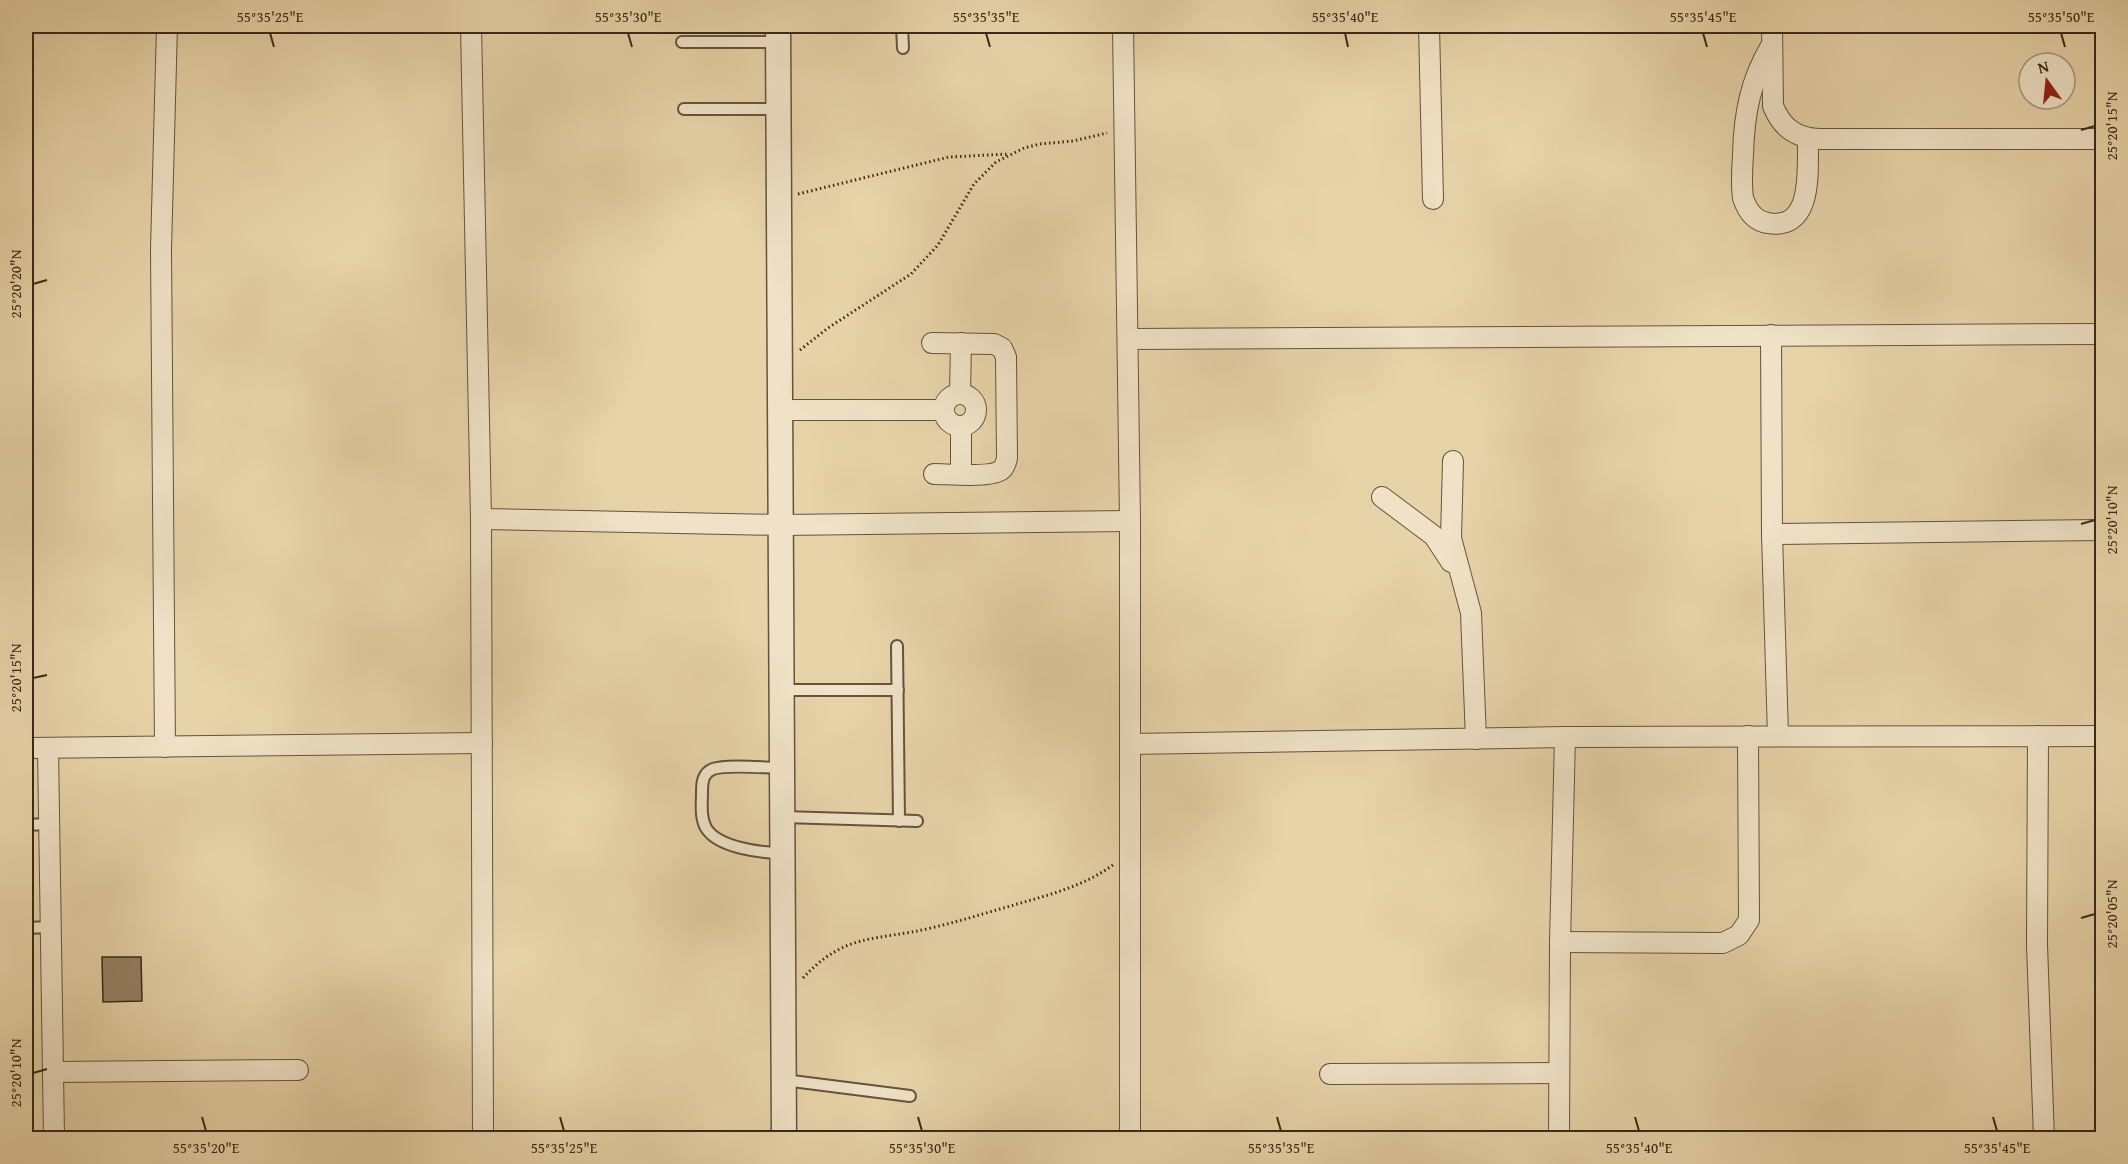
<svg xmlns="http://www.w3.org/2000/svg" width="2128" height="1164" viewBox="0 0 2128 1164" font-family="'Gentium Book Plus',serif">
<style>
.building{fill:#948164;stroke:#3a281a;stroke-width:1.5}
.lines{fill:none;stroke-linecap:round;stroke-linejoin:round}
.service-casing{stroke:#65533e;stroke-width:14}
.minor-casing{stroke:#65533e;stroke-width:22}
.tertiary-casing{stroke:#65533e;stroke-width:27}
.path{stroke:#3a281a;stroke-width:3;stroke-dasharray:1.5 3;stroke-linecap:butt}
.service{stroke:#efe2c6;stroke-width:10}
.minor{stroke:#efe2c6;stroke-width:20}
.tertiary{stroke:#efe2c6;stroke-width:24}
.ticks{fill:none;stroke:#3a281a;stroke-width:2}
.neatline{fill:none;stroke:#3a281a;stroke-width:2}
.ticks-label{font-size:15px;text-anchor:middle;fill:#3a281a}
</style>
<rect width="100%" height="100%" fill="#e7d3a8"/>
<filter id="stains"><feTurbulence type="fractalNoise" baseFrequency=".00333" numOctaves="4"/><feColorMatrix values="0 0 0 0 .2 0 0 0 0 .09 0 0 0 0 .02 0 0 0 .5 -.17"/></filter>
<radialGradient id="worn" r=".72"><stop offset=".6" stop-color="#630" stop-opacity="0"/><stop offset="1" stop-color="#630" stop-opacity=".3"/></radialGradient>
<path class="building" d="M102,957H141L142,1001L103,1002Z"/>
<g class="lines">
<defs>
<g id="service">
<path d="M902,26L903,48"/>
<path d="M682,42H778"/>
<path d="M684,109H779"/>
<path d="M897,646L899,821"/>
<path d="M782,690H898"/>
<path d="M782,768C766,768 727,764 713,769C703,773 702,782 702,792C702,804 700,817 706,828C718,848 762,853 783,853"/>
<path d="M783,817L917,821"/>
<path d="M26,825L48,824"/>
<path d="M26,928L51,927"/>
<path d="M784,1080L910,1096"/>
</g>
<g id="minor">
<path d="M471,26L481,519L483,1138"/>
<path d="M1123,26L1130,521V1138"/>
<path d="M1429,26L1433,199"/>
<path d="M1772,26L1773,106C1782,128 1796,138 1820,139H2102"/>
<path d="M1771,46C1750,81 1744,115 1743,155C1742,169 1741,183 1743,198C1747,210 1754,221 1768,223C1815,231 1807,167 1808,138"/>
<path d="M1771,335L1772,534L1778,736"/>
<path d="M1129,339L2102,334"/>
<path d="M932,343L994,344L1002,348L1006,357L1007,458C1006,463 1005,467 1001,470C991,478 948,474 934,474"/>
<circle cx="960" cy="410" r="16"/>
<path d="M960,394L961,343"/>
<path d="M780,410H944"/>
<path d="M961,426V474"/>
<path d="M1453,461L1451,538L1471,613L1476,739"/>
<path d="M1382,497L1434,536L1451,562"/>
<path d="M481,519L781,525L1130,521"/>
<path d="M1772,534L2102,530"/>
<path d="M2038,736L2037,945L2044,1138"/>
<path d="M1130,744L1565,737L2102,736"/>
<path d="M165,747L161,249L167,26"/>
<path d="M26,748L482,743"/>
<path d="M48,748L54,1138"/>
<path d="M1560,942L1723,943L1739,935L1749,920L1748,736"/>
<path d="M53,1072L298,1070"/>
<path d="M1330,1074L1558,1073"/>
<path d="M1559,1138L1560,942L1565,737"/>
</g>
<path id="tertiary" d="M778,26L784,1138"/>
</defs>
<use href="#service" class="service-casing"/>
<use href="#minor" class="minor-casing"/>
<use href="#tertiary" class="tertiary-casing"/>
<g class="path">
<path d="M798,194L949,157L1009,154"/>
<path d="M800,350L828,328L911,274L938,245L974,184L996,162L1024,148L1040,144L1073,141L1107,133"/>
<path d="M803,978C845,932 877,941 931,928C957,922 982,914 1007,907C1044,896 1081,888 1113,865"/>
</g>
<use href="#service" class="service"/>
<use href="#minor" class="minor"/>
<use href="#tertiary" class="tertiary"/>
</g>
<path class="ticks" d="M270,33L274,47M628,33L632,47M986,33L990,47M1345,33L1348,47M1703,33L1707,47M2061,33L2065,47M2081,130L2095,126M33,284L47,280M2081,524L2095,520M33,678L47,675M2081,918L2095,914M33,1073L47,1069M202,1117L206,1131M560,1117L564,1131M918,1117L922,1131M1277,1117L1281,1131M1635,1117L1639,1131M1993,1117L1997,1131"/>
<rect width="2128" height="1164" fill="none" stroke="#e7d3a8" stroke-width="66"/>
<g transform="translate(2047 81) rotate(345)"><circle r="28" fill="#efe2c6" stroke="#a79881" stroke-width="1.5"/>
<path d="M0-4.5L10 22L0 15L-10 22Z" fill="#8f2418"/>
<text y="-9" font-size="16" font-weight="bold" text-anchor="middle" fill="#3a281a">N</text>
</g>
<rect x="33" y="33" width="2062" height="1098" class="neatline"/>
<g class="ticks-label">
<text x="270" y="22">55°35'25"E</text>
<text x="628" y="22">55°35'30"E</text>
<text x="986" y="22">55°35'35"E</text>
<text x="1345" y="22">55°35'40"E</text>
<text x="1703" y="22">55°35'45"E</text>
<text x="2061" y="22">55°35'50"E</text>
<text transform="translate(2112 126) rotate(-90)" y="5">25°20'15"N</text>
<text transform="translate(16 284) rotate(-90)" y="5">25°20'20"N</text>
<text transform="translate(2112 520) rotate(-90)" y="5">25°20'10"N</text>
<text transform="translate(16 678) rotate(-90)" y="5">25°20'15"N</text>
<text transform="translate(2112 914) rotate(-90)" y="5">25°20'05"N</text>
<text transform="translate(16 1073) rotate(-90)" y="5">25°20'10"N</text>
<text x="206" y="1153">55°35'20"E</text>
<text x="564" y="1153">55°35'25"E</text>
<text x="922" y="1153">55°35'30"E</text>
<text x="1281" y="1153">55°35'35"E</text>
<text x="1639" y="1153">55°35'40"E</text>
<text x="1997" y="1153">55°35'45"E</text>
</g>
<rect width="100%" height="100%" filter="url(#stains)"/>
<rect width="100%" height="100%" fill="url(#worn)"/>
</svg>
